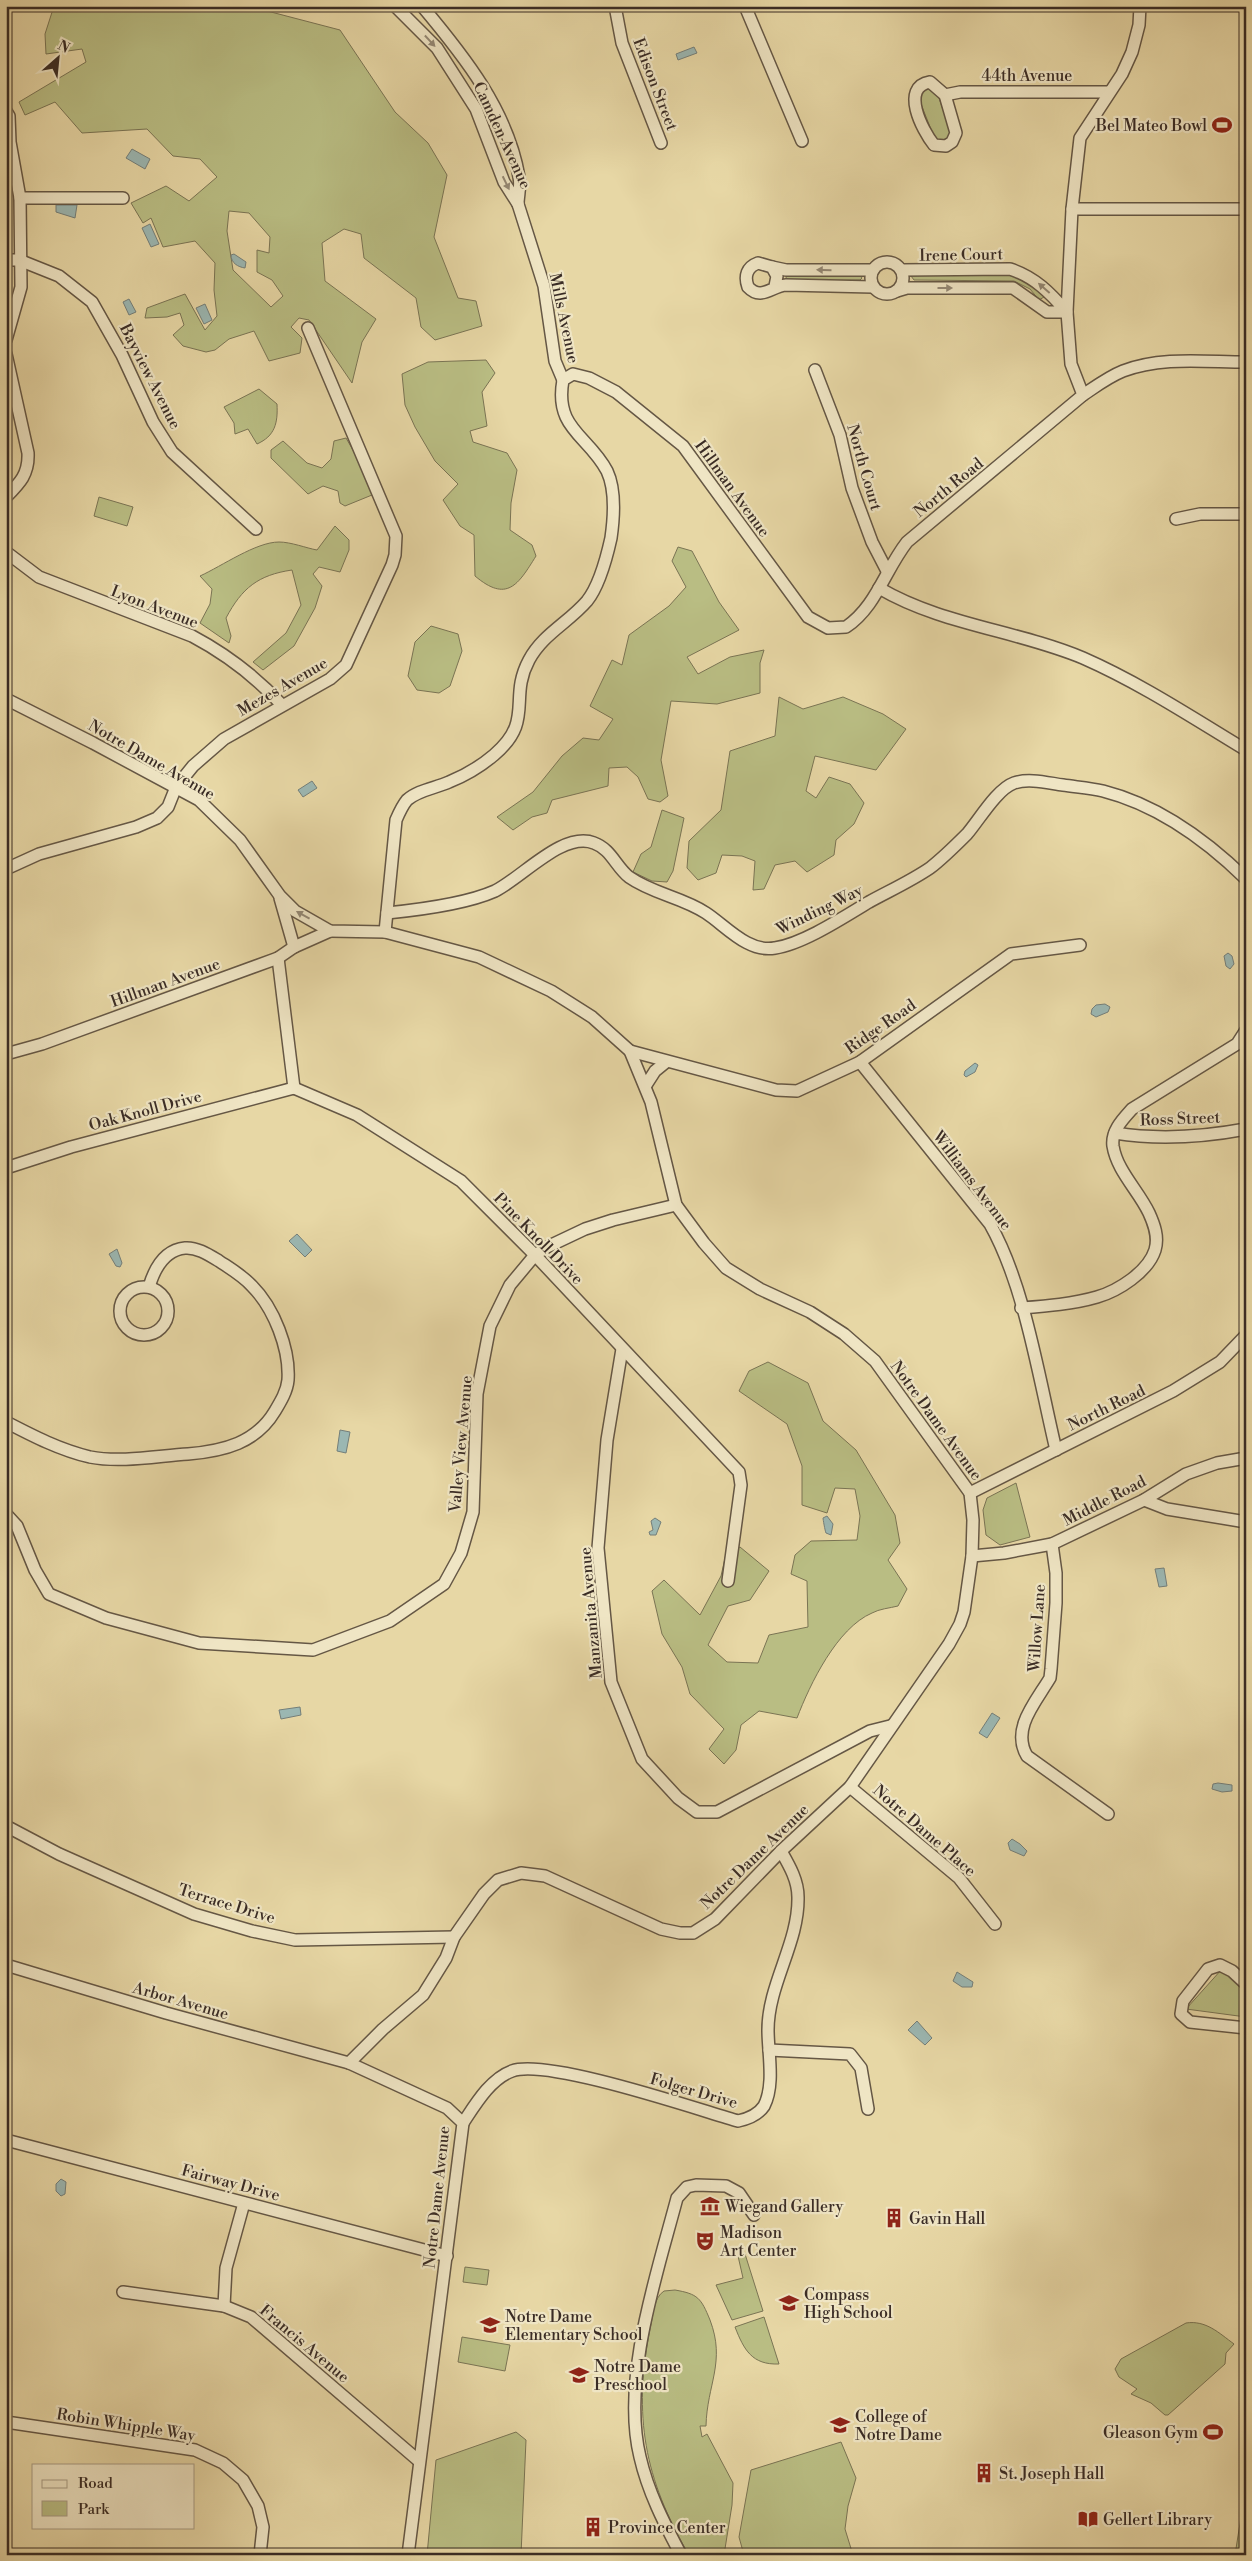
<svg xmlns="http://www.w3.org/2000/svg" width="1252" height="2561" viewBox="0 0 1252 2561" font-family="'Libre Bodoni',serif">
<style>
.green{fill:#b9bd83;stroke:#7a7454;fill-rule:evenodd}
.water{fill:#9bb7b2;stroke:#747f7a}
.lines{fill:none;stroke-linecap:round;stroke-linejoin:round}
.minor-casing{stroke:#655745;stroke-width:14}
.minor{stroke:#efe5c4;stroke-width:11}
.oneway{fill:#948874}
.labels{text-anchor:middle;stroke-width:4.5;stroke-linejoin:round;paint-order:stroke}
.street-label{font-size:16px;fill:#3a2c25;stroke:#efe5c4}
.poi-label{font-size:16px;fill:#3a2c25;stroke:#efe5c4;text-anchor:start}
</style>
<rect width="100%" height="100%" fill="#e7d7a5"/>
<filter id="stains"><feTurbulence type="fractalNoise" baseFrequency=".004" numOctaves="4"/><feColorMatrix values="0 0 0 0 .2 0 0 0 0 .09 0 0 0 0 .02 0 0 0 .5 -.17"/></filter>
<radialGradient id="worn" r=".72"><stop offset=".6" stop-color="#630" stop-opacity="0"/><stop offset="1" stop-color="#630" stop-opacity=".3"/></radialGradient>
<g class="green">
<path d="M54,6H248L340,30L395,112L428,143L447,175L434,237L458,298L476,301L482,326L435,340L421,327L416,298L364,258L361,234L344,229L322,243L325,281L376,319L362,342L352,383L309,320L299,318L291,327L302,338L300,353L269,361L254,331L229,339L215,350L206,352L183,346L173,335L184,325L180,313L167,317L145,318L147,308L185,294L205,330L217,316L214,290L215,263L195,241L163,247L151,218L143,223L131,203L166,186L189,201L217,177L200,159L173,156L147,129L82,133L55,102L25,115L19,102L86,62L82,49L46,54L45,34ZM229,211L249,213L270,237L269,253L257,250V272L272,280L283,296L271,307L233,270L227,231Z"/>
<path d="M926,87L937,92L950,130C950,140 941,144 934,137L919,99V96Z"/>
<path d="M859,274L862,278L860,280L787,281L786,277L788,275Z"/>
<path d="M913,274L1016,275L1038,290L1044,297L1039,300L1030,289L1014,281L914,280L911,276Z"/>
<path d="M486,360L495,373L482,392L487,426L470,431L473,442L507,453L517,470L511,503L510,530L532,545L536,556C518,585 507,603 475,576L474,535L460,526L443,500L458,484L435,461L415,427L405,405L402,374L428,362Z"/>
<path d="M259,389L277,404C278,423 275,436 257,444L248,429L235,434L234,423L224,407Z"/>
<path d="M346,438L368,476L372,495L345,506L340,503L338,491L323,486L308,494L271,458V450L283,441L307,463L322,468L331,459L334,441Z"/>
<path d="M99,497L133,507L127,526L94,516Z"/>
<path d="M335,526L349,540V550L340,572L319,567L313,574L322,586L315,608L294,646L263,670L253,662L286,633L301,605L292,570C258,575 242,588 226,618L231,636L229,643L200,623L210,604L212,589L200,576C222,566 256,542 279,542C291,542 306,548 317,550Z"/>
<path d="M678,547L692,551L719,602L739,630L687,657L698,674L730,657L764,650L760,663V693L717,704L671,701L661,760L668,796L660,802L648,799L638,777L627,767L609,768L608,786L552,800L547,813L532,817L513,830L497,817L533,792L562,756L583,738L599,740L613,719L590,706L612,660L622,665L629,635L669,606L686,587L672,561Z"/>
<path d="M431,626L458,634L462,651L450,686L439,693L417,690L408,676L415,642Z"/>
<path d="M779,697L803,709L843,697L883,714L906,729L876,770L815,756L806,791L816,798L829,777L850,784L864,803L854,824L836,840L834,855L807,872L795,861L775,865L764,889L753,890L755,861L742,856L722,855L716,873L698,880L687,868L689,841L721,810L730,751L775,736Z"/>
<path d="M662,810L684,818L673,871L667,882L652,881L633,872L641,854L651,847Z"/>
<path d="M768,1362L808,1383L823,1421L856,1450L895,1515L900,1543L888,1560L907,1589L898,1606C890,1608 879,1609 872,1613C837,1628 810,1684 797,1718L759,1711L741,1725L736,1750L724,1764L709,1749L724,1729L690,1694L682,1667L662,1634L652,1591L664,1580L700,1615L721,1576L726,1554L740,1547L769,1571L750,1600L728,1606L708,1645L727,1662L758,1663L769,1635L808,1627L807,1581L791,1574L795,1555L811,1541L857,1540L860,1516L855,1489L835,1488L827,1513L802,1505V1466L787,1424L739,1391L749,1371Z"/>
<path d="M1016,1483L1030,1537L1000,1545L986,1535L983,1510L987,1498Z"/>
<path d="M1222,1969L1246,1988V2017L1186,2009Z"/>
<path d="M745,2254L763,2311L732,2320L716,2285L743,2278L738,2256Z"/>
<path d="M465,2267L489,2270L487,2285L463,2282Z"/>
<path d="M675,2290C698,2294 701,2298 710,2320C726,2362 707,2384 706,2426H700L702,2437L707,2434L733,2483L732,2505L724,2555H689C644,2478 633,2416 650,2329C653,2317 653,2298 664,2291Z"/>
<path d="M764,2317L779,2364C752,2365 744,2350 735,2327Z"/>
<path d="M1186,2323C1206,2320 1219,2333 1234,2344L1226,2353L1225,2364L1168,2415H1165L1151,2403L1131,2394L1137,2389L1119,2377L1115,2369L1121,2359Z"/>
<path d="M462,2337L510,2345L505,2371L458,2362Z"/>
<path d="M516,2432L526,2440L521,2555H427L436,2460Z"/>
<path d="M841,2442L856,2478L848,2506L845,2529L853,2555H744L739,2537L751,2470Z"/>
<path d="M1246,2502V2555H1235L1241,2517Z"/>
</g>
<g class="water">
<path d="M694,47L697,53L678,60L676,54Z"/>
<path d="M132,149L150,159L145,169L126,158Z"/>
<path d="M56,205H77L75,218L56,212Z"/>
<path d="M150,224L159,244L151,247L142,228Z"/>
<path d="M234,254L246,262L245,268C238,267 231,263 231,255Z"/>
<path d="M129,299L136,312L129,315L123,302Z"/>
<path d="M205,304L212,320L204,324L196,308Z"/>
<path d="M312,781L317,788L303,797L298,790Z"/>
<path d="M1228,953L1232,956L1234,964L1230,969L1226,966L1224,956Z"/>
<path d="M1105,1004L1110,1007L1108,1012L1096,1017L1091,1014L1092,1009L1096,1005Z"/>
<path d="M975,1063L978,1065L975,1072L966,1077L964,1075L965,1071Z"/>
<path d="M297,1234L312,1250L305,1257L289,1241Z"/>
<path d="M117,1249L122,1263L120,1267L116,1266L109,1254Z"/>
<path d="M340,1430L350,1432L346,1453L337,1451Z"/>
<path d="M827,1516L833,1524L831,1535L826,1533C825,1531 823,1519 823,1518Z"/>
<path d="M655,1518L661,1522L656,1535H650L649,1532L653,1530L651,1521Z"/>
<path d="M1164,1568L1167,1586L1159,1587L1155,1569Z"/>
<path d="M300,1707L301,1715L281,1719L279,1710Z"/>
<path d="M992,1713L1000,1718L987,1738L979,1733Z"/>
<path d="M1218,1783L1232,1785V1791L1222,1792L1212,1789L1213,1784Z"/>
<path d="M1012,1839L1020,1844L1027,1851L1024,1856L1010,1850L1008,1843Z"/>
<path d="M957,1972L973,1982L972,1987H962L953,1981Z"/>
<path d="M917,2021L932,2038L925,2045L908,2030Z"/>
<path d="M61,2179L66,2182L65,2194L61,2196L56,2191V2184Z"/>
</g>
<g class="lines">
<defs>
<g id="minor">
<path d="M395,6L437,48L476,109L504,182L518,204L544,286L555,361L563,380"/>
<path d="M422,6C464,56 508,111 519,177C521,186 518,196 518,204"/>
<path d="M615,6L622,43L661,143"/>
<path d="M745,6L802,141"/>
<path d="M930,82L945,95L956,133L952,142L946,146L934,145C922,130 900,87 930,82Z"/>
<path d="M945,95L960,92H1108"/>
<path d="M6,111L9,116L10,142L20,198L21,287L6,340"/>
<path d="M20,198H123"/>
<path d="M1072,209H1246"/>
<path d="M6,260H19L59,276L92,302L122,355L153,422L172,452L256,529"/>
<circle cx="887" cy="278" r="16"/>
<path d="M772,267L786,270H873"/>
<path d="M775,286L777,276L772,267L758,263C747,267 744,276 748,287C761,301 772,286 786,285L873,287"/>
<path d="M897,291L907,288H1013L1047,312H1067C1050,293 1035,277 1010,269L902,270"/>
<path d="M6,354L28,453C29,474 20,483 6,497"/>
<path d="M815,370L840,435L852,488L872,542L887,571"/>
<path d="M1083,395C1095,387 1108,377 1123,371C1161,356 1206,362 1246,362"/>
<path d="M1176,519L1200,514H1246"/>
<path d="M6,552L39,577L192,636C226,654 256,677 282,705"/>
<path d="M879,588C942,625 1016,630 1083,658C1140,683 1193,718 1246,750"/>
<path d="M6,699L93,743L199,800L240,840L280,896L295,911L330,931L385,932L479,957L551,991L592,1017L630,1051L651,1102L676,1205L704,1243L726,1268L760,1289L810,1312L844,1334L875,1361L970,1493L973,1520L972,1556L964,1612L960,1624L949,1644L850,1787L781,1851L715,1919L693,1933H680L661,1929L545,1876L521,1873L498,1880L484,1894L454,1937L446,1958L423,1995L383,2029L349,2063"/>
<path d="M6,869L39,854L136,827L157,818L168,807L176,787L193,766L224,739L330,679L346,665L392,565L395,555L396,536L308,328"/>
<path d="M280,898L294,947"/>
<path d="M387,913C417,910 468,903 495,891C523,877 563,831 594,843C611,849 616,867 629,877C653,894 682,897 706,913C726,926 748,953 775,948C803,944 844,917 869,902C889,891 911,881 930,868C943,858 956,845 967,834C979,820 997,789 1014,783C1029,778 1048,783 1063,785C1076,787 1090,788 1103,791C1158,805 1206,840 1246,879"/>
<path d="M385,932L396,820C399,813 402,806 407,800C418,790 436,788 449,782C464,776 481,766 494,755C535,720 508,699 529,660C543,634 568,623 587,601C599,586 607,556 611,538C614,517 616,490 607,471C588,435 554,429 563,380L573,374L589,378L616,392L683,446L808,617L828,628L846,627C876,607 885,570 907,542L1083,395L1071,364L1067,312L1072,209L1080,138L1122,74L1132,52L1139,25L1140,6"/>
<path d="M278,958L294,1088"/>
<path d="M630,1051L776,1090L797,1091L860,1062L1011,954L1080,945"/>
<path d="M6,1054L42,1044L278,958L294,947L330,931"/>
<path d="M860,1062L990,1224C1025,1286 1039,1379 1056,1450"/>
<path d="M646,1085L655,1071L666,1062"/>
<path d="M294,1088L357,1115L461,1181L535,1255L739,1472L741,1485L728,1581"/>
<path d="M1115,1133C1158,1140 1203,1137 1246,1129"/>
<path d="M6,1168L71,1147L294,1088"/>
<circle cx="144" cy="1311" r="24"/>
<path d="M1021,1308C1047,1306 1073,1304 1097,1297C1118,1291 1148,1272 1155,1250C1159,1237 1154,1224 1149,1213C1138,1190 1117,1171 1113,1146C1111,1131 1123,1119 1132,1109L1237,1044L1246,1030"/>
<path d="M622,1349L607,1440L598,1548L611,1682L642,1759L678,1798L697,1812H717L870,1731L890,1726"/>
<path d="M6,1422C33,1436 60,1450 90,1457C121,1463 157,1456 188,1454C224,1451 256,1443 275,1411C281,1401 287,1391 288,1380C290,1349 274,1308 252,1286C243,1276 231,1269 219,1261C209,1255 197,1247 185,1248C164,1250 154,1270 149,1287"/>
<path d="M970,1493L1173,1391L1220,1362L1246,1335"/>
<path d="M1144,1500L1167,1509L1246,1522"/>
<path d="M6,1514L17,1526L35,1570L49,1594L106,1618L199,1643L313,1650L390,1621L444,1584L461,1553L473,1512L477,1394L490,1326L510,1285L535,1255L547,1247L585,1229L613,1220L676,1205"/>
<path d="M1052,1544L1056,1573V1603L1051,1669L1050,1678C1035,1703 1011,1729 1027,1756L1108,1814"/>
<path d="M972,1556L1004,1553L1052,1544L1144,1500L1186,1474L1217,1463L1246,1458"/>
<path d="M850,1787L959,1878L995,1924"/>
<path d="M6,1826L59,1854L194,1914L252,1931L295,1940L454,1937"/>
<path d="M6,1965L166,2013L349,2063L447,2108L463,2123L408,2555"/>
<path d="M1246,1984L1232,1971L1220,1965L1208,1969L1183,2001L1181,2014L1190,2022L1246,2028"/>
<path d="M769,2050L850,2054L861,2068L868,2109"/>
<path d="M463,2123C475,2105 490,2079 512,2071C547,2058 696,2109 738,2121C748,2119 758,2115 764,2106C775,2085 768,2053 768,2030C768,1984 799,1943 798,1897C798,1880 789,1865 781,1851"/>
<path d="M6,2140L447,2256"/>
<path d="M123,2292L224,2306L251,2317L419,2461"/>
<path d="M224,2306L226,2268L244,2203"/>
<path d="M6,2422L195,2450L223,2463L243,2480L258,2506L263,2527L260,2555"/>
<path d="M681,2555C664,2523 648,2492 640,2457C621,2379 657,2274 677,2198L687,2187L696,2185L726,2186L739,2193L754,2215"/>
</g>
</defs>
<use href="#minor" class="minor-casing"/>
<use href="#minor" class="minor"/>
</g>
<defs><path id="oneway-solid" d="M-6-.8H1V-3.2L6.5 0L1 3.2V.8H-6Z" transform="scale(1.25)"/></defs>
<g class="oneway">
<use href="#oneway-solid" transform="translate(430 41) rotate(47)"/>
<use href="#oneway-solid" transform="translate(506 183) rotate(64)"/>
<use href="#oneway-solid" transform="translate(824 270) rotate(-179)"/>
<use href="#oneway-solid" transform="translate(945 288)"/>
<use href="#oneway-solid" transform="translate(1044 288) rotate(-139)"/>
<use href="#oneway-solid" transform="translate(303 915) rotate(-151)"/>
</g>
<defs>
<symbol id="stadium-bare" viewBox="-9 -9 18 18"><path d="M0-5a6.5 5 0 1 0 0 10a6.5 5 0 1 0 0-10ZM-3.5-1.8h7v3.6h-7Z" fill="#8f2418" stroke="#efe5c4" stroke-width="2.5" paint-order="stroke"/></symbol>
<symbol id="museum-bare" viewBox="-9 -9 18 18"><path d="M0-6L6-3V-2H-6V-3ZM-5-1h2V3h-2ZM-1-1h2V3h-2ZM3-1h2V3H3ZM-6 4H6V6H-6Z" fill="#8f2418" stroke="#efe5c4" stroke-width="2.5" paint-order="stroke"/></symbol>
<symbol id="building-bare" viewBox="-9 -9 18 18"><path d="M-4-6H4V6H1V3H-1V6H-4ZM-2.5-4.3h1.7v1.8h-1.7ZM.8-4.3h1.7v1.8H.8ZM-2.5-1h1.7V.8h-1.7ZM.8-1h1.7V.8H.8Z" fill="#8f2418" stroke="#efe5c4" stroke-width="2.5" paint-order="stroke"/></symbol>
<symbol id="theatre-bare" viewBox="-9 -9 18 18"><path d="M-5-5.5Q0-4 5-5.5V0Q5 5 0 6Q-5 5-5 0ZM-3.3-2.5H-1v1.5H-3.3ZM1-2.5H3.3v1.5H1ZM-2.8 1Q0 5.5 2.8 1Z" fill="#8f2418" stroke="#efe5c4" stroke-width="2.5" paint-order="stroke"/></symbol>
<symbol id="school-bare" viewBox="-9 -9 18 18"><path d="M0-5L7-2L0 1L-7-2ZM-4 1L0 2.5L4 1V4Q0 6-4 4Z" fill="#8f2418" stroke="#efe5c4" stroke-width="2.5" paint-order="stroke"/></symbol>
<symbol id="university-bare" viewBox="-9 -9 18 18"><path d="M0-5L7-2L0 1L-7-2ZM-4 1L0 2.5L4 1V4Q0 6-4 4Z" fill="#8f2418" stroke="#efe5c4" stroke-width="2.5" paint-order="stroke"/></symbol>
<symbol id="library-bare" viewBox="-9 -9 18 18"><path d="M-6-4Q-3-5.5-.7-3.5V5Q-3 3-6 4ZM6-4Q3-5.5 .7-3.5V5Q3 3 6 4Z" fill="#8f2418" stroke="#efe5c4" stroke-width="2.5" paint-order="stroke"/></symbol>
</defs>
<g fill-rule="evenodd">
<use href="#stadium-bare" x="1208" y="111" width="28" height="28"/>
<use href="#museum-bare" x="696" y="2192" width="28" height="28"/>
<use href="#building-bare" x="880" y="2204" width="28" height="28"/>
<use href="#theatre-bare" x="691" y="2227" width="28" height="28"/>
<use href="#school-bare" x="775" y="2289" width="28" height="28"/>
<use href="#school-bare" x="476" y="2311" width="28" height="28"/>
<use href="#school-bare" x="565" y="2361" width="28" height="28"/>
<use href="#university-bare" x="826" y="2411" width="28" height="28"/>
<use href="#stadium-bare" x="1199" y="2418" width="28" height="28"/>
<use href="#building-bare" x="970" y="2459" width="28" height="28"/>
<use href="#library-bare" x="1074" y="2505" width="28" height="28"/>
<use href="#building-bare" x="579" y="2513" width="28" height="28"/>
</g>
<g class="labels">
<g class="street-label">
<text x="1027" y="81">44th Avenue</text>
<text transform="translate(656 84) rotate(69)" y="6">Edison Street</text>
<text transform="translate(503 135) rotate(65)" y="6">Camden Avenue</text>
<text transform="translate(961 254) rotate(-1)" y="6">Irene Court</text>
<text transform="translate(565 318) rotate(78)" y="6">Mills Avenue</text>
<text transform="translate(151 376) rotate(63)" y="6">Bayview Avenue</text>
<text transform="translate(865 467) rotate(74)" y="6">North Court</text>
<text transform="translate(948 487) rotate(-39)" y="6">North Road</text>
<text transform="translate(733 488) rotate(54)" y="6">Hillman Avenue</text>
<text transform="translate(155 606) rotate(21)" y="6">Lyon Avenue</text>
<text transform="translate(282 686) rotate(-30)" y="6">Mezes Avenue</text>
<text transform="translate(152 759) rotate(30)" y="6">Notre Dame Avenue</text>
<text transform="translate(819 909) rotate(-26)" y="6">Winding Way</text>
<text transform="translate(165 982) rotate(-20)" y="6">Hillman Avenue</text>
<text transform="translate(880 1026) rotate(-35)" y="6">Ridge Road</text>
<text transform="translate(145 1110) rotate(-15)" y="6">Oak Knoll Drive</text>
<text transform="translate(1180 1118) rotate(-2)" y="6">Ross Street</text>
<text transform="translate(973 1180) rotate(53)" y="6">Williams Avenue</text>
<text transform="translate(539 1238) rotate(46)" y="6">Pine Knoll Drive</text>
<text transform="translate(1106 1407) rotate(-26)" y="6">North Road</text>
<text transform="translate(937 1420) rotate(54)" y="6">Notre Dame Avenue</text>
<text transform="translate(460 1444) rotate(-85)" y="6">Valley View Avenue</text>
<text transform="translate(1104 1500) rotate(-27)" y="6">Middle Road</text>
<text transform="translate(590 1613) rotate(-95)" y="6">Manzanita Avenue</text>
<text transform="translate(1036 1628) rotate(-86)" y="6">Willow Lane</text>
<text transform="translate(925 1830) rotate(41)" y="6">Notre Dame Place</text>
<text transform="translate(754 1856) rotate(-44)" y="6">Notre Dame Avenue</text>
<text transform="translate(227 1903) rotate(17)" y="6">Terrace Drive</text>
<text transform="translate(181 2000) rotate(16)" y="6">Arbor Avenue</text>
<text transform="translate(694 2090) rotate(16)" y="6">Folger Drive</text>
<text transform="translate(231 2182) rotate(15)" y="6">Fairway Drive</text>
<text transform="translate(436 2197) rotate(-84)" y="6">Notre Dame Avenue</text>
<text transform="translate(305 2343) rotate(40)" y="6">Francis Avenue</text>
<text transform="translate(126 2424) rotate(9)" y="6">Robin Whipple Way</text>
</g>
<g class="poi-label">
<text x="1207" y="131" text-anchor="end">Bel Mateo Bowl</text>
<text x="725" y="2212">Wiegand Gallery</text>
<text x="909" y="2224">Gavin Hall</text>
<text x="720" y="2238">Madison<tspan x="720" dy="18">Art Center</tspan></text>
<text x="804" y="2300">Compass<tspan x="804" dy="18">High School</tspan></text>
<text x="505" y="2322">Notre Dame<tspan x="505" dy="18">Elementary School</tspan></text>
<text x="594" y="2372">Notre Dame<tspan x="594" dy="18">Preschool</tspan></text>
<text x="855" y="2422">College of<tspan x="855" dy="18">Notre Dame</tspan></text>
<text x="1198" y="2438" text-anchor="end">Gleason Gym</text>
<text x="999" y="2479">St. Joseph Hall</text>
<text x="1103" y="2525">Gellert Library</text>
<text x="608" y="2533">Province Center</text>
</g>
</g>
<rect width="1252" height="2561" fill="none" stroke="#e7d7a5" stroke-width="25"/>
<rect x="8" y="8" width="1237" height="2546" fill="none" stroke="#3a2c25" stroke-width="2.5"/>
<rect x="12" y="12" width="1227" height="2536" fill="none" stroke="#3a2c25"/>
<rect x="32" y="2464" width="162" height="65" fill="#efe5c4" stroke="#a79b84"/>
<rect x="42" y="2480" width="25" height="8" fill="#efe5c4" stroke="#a79b84"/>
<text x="78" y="2488" font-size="15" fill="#3a2c25">Road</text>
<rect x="42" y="2501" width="25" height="15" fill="#b9bd83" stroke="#a79b84"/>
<text x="78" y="2514" font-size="15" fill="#3a2c25">Park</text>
<g transform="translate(58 58) rotate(27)" stroke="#efe5c4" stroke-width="4" paint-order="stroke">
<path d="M0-4L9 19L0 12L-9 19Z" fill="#3a2c25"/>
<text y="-8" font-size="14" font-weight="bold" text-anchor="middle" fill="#3a2c25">N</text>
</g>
<rect width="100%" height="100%" filter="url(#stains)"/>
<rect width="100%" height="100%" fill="url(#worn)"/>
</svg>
